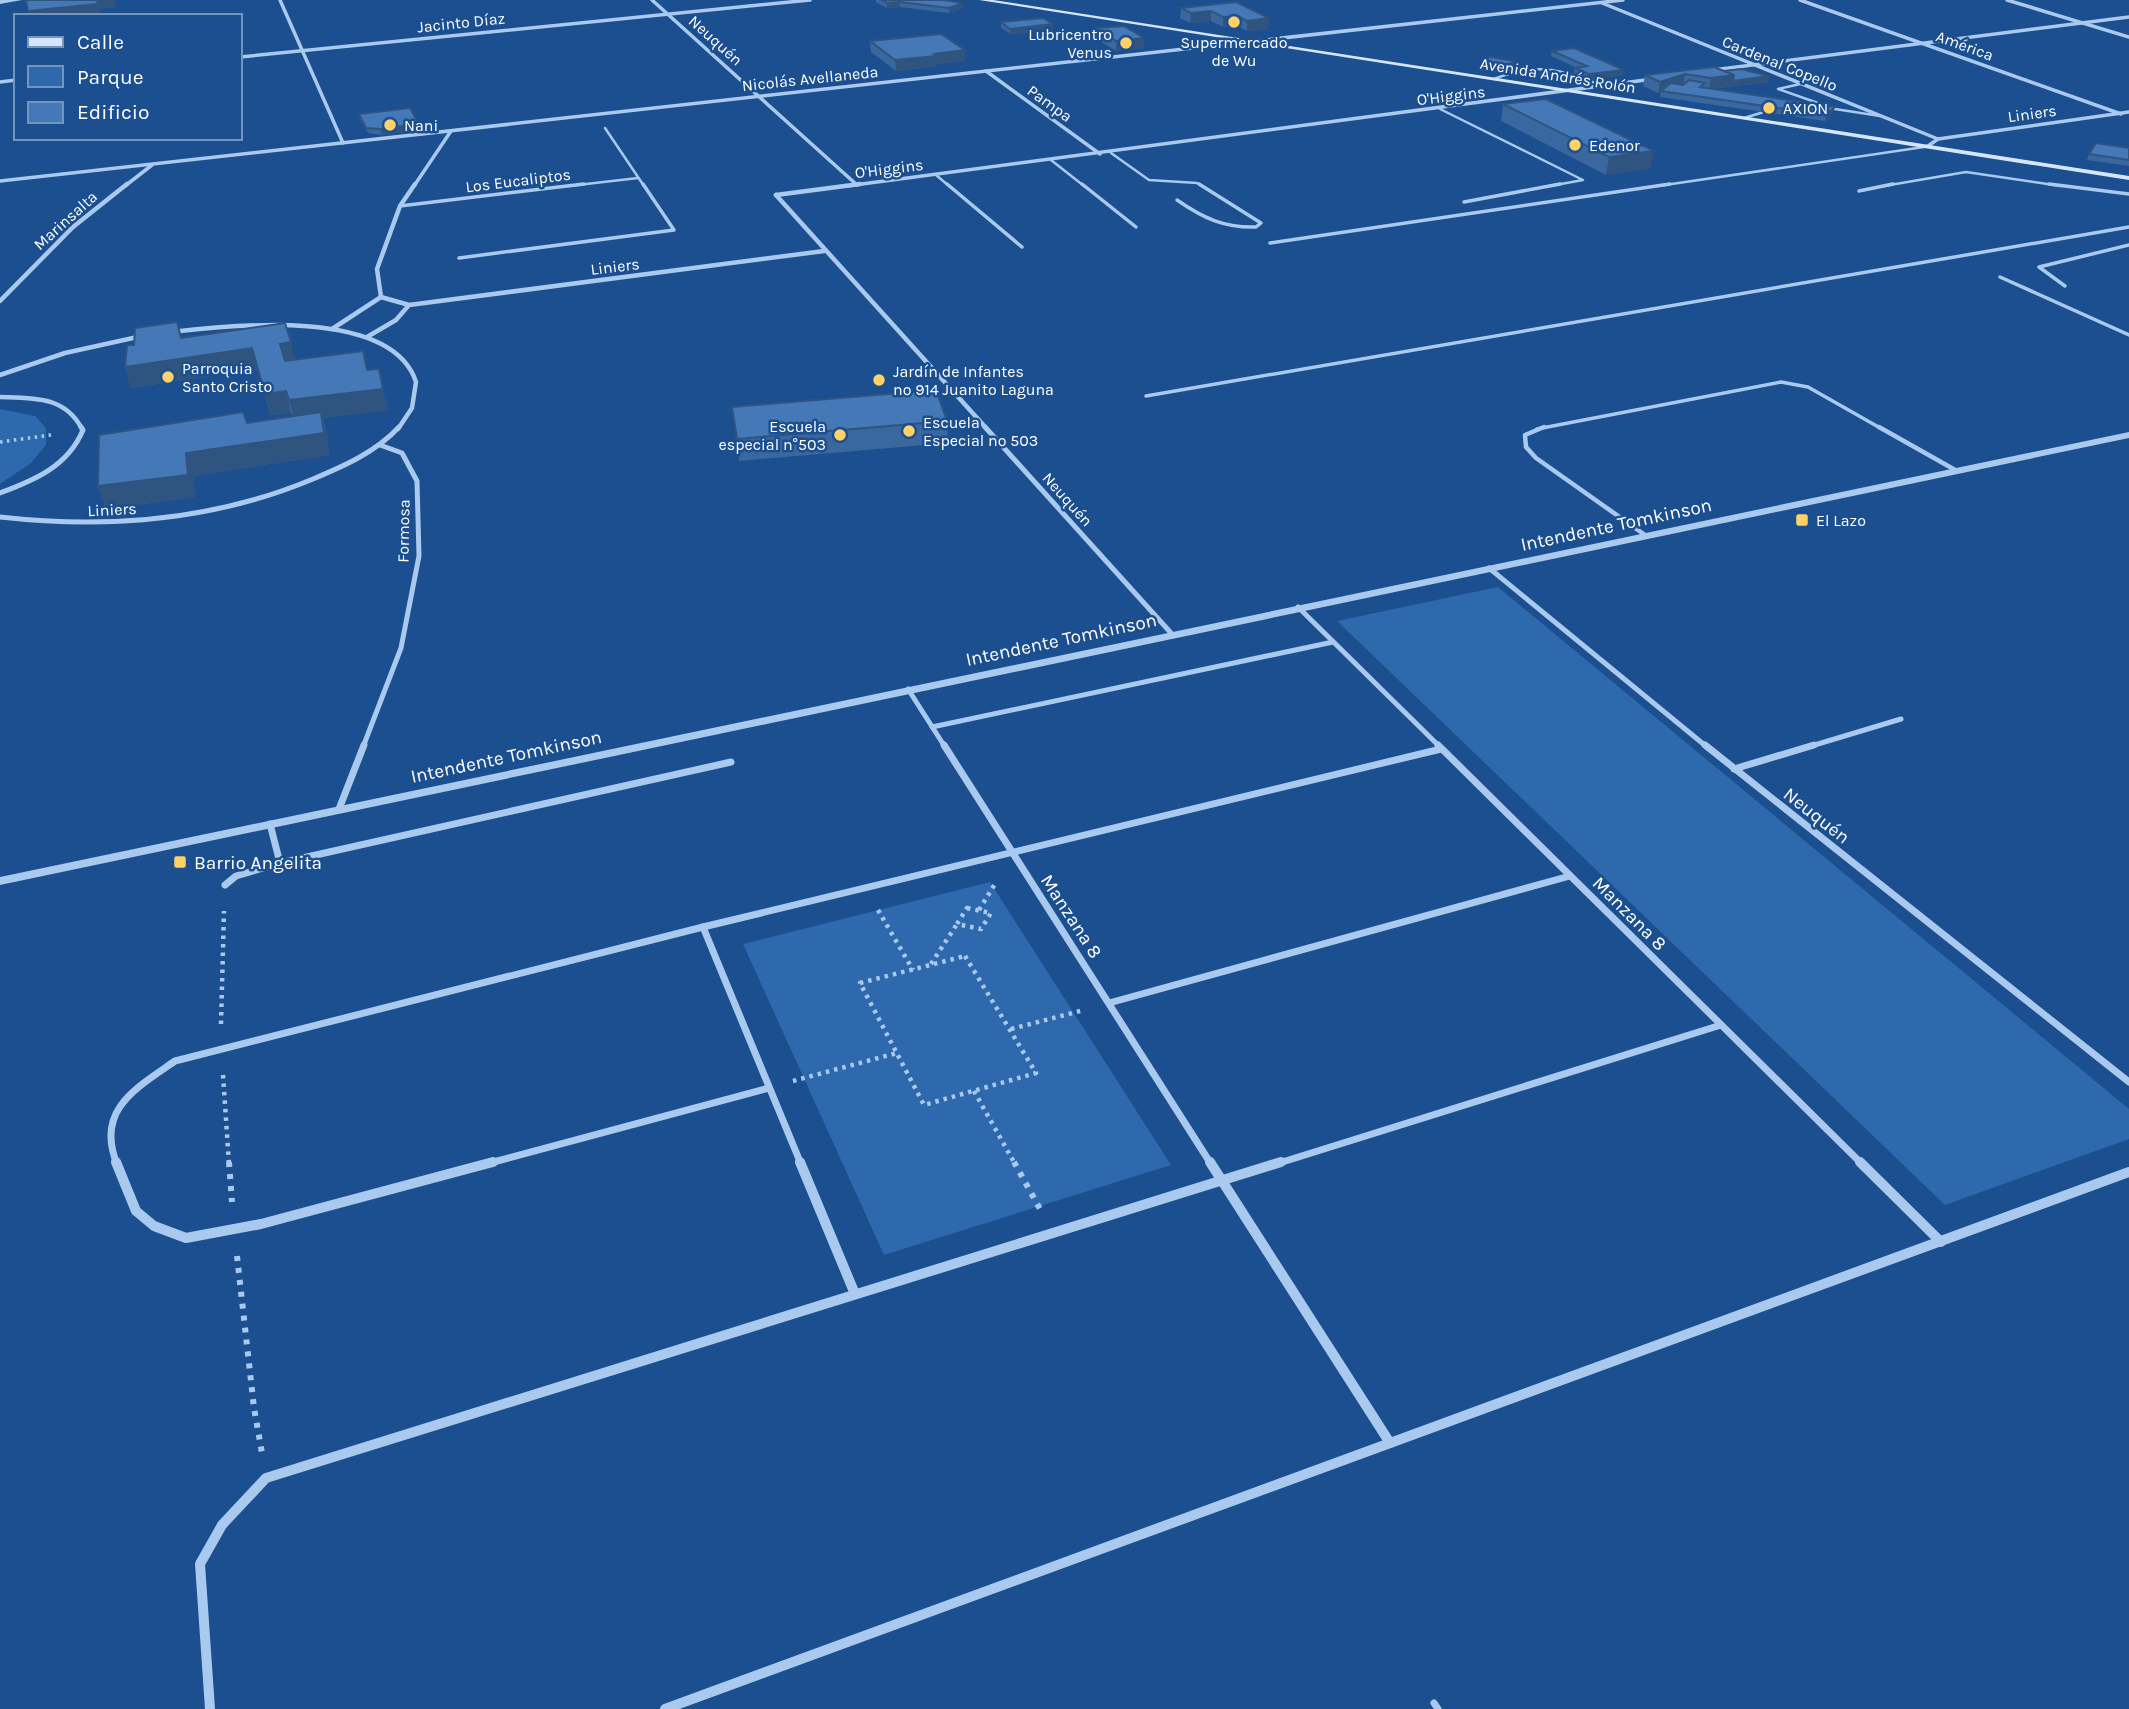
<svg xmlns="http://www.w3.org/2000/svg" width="2129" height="1709" viewBox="0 0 2129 1709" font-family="Karla,sans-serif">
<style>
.green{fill:#2e69ad}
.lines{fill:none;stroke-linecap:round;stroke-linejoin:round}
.path-far2{stroke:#a9c9ee;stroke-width:3.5;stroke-dasharray:2.5 4.5;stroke-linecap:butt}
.path-far1{stroke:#a9c9ee;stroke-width:4.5;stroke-dasharray:3.5 5;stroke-linecap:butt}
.path{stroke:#a9c9ee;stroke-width:6;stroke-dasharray:5 7;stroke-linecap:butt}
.service-far3{stroke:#a9c9ee;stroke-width:2.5}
.service-far2{stroke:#a9c9ee;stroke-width:3.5}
.service-far1{stroke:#a9c9ee;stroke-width:4.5}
.service{stroke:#a9c9ee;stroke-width:7}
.minor-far4{stroke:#a9c9ee;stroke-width:3.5}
.minor-far3{stroke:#a9c9ee;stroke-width:4.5}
.minor-far2{stroke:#a9c9ee;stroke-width:5}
.minor-far1{stroke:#a9c9ee;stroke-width:7}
.minor{stroke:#a9c9ee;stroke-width:10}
.tertiary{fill:#a9c9ee;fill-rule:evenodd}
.secondary{fill:#d6e6fa;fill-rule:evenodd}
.wall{fill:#3a679d}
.shaded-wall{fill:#305480}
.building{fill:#4478b7;stroke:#305480;stroke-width:2}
.poi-dot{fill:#ffd166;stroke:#1b4f8f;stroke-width:2.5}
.labels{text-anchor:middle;stroke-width:5;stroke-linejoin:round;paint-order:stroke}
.far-street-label{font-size:16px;fill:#fff;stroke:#1b4f8f}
.far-poi-label{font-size:16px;fill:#fff;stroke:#1b4f8f;text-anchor:start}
.street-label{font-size:19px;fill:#fff;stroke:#1b4f8f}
.poi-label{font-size:19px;fill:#fff;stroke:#1b4f8f;text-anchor:start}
</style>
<rect width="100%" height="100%" fill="#1b4f8f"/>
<g class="green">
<path d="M0,409L35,416L46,428V445L31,463L0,484Z"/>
<path d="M1498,587L2129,1109V1139L1945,1205L1337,621Z"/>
<path d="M990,882L1171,1165L884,1255L743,944Z"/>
</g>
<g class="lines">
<path class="path-far2" d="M0,442L51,435"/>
<g class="path-far1">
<path d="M967,908L991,913L981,929L957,924Z"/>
<path d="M878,910L913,970"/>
<path d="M979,910L995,884"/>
<path d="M965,956L1036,1073L924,1105L860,983Z"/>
<path d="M931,964L957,924"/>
<path d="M221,1024L224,911"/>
<path d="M1011,1029L1084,1010"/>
<path d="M223,1075L229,1164"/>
<path d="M793,1081L897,1053"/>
<path d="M974,1091L1015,1164"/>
</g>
<g class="path">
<path d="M229,1162L232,1202"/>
<path d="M1014,1162L1040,1209"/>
<path d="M237,1256L254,1408L262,1453"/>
</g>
<g class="service-far3">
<path d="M1494,79C1537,62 1561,69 1603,86"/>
<path d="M1800,84L1778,89L1835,109L1880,116"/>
<path d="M1440,109L1583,180L1550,186"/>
<path d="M1744,118L1764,112"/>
<path d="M605,128L644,186"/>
<path d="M1111,153L1149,180L1197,183L1202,186"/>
<path d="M1051,160L1084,186"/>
<path d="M936,175L949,186"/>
<path d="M569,186L638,178"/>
<path d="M1658,186L1924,147"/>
<path d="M1884,186L1966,172L2061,186"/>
</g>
<g class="service-far2">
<path d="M947,184L1022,247"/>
<path d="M1082,184L1136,227"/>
<path d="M2049,184L2129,194"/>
<path d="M1859,191L1893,184"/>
<path d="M1177,200C1203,218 1224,228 1256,227L1261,223L1199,184"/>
<path d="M1464,202L1560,184"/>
<path d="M400,206L584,184"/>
<path d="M1270,243L1670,184"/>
<path d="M459,258L674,230L643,184"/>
<path d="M2000,277L2129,335"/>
<path d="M2065,286L2039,267L2129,245"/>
<path d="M1146,396L2129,227"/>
<path d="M1537,429L1781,382L1808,387L1882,429"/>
</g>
<g class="service-far1">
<path d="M1544,427L1525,435L1526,447L1536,458L1645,535"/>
<path d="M1879,427L1957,471"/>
</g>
<path class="service" d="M1434,1703L1438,1709"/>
<g class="minor-far4">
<path d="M280,0L343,143"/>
<path d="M652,0L857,185"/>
<path d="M1800,0L2121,114"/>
<path d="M2007,0L2129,37"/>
<path d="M1602,3L1938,139L1928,146"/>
<path d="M240,57L810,0"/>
<path d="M1713,70L2129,17"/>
<path d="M986,71L1100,154"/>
<path d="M0,82L16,80"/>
<path d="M1938,139L2129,112"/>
<path d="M0,181L1623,0"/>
<path d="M125,186L152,165"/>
<path d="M414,186L451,131"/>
<path d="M847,186L1653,79"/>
</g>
<g class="minor-far3">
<path d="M776,195L860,184"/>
<path d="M776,195L987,429"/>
<path d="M381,297L377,269L400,206L415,184"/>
<path d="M0,301L73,227L127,184"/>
<path d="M409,305L824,251"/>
<path d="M332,329L381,297"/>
<path d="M171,332C231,325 392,307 416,382L412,408L398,429"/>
<path d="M367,337L396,320L409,305L381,297"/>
<path d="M0,375L65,353L142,336"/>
<path d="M0,397C33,398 65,396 82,429"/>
</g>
<g class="minor-far2">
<path d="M985,427L1171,633"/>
<path d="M0,493C35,480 68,466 83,430L81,427"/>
<path d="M0,517C107,529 213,521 313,479C344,466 376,452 399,427"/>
<path d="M1489,568L1707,747"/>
<path d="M1298,607L1440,747"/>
<path d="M908,689L945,747"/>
<path d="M932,727L1333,642"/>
<path d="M363,747L401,648L419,556L417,481L402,453L380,445"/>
<path d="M1808,747L1901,719"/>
</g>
<g class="minor-far1">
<path d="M944,745L1211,1164"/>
<path d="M1438,745L1862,1164"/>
<path d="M1705,745L2129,1082"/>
<path d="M1734,769L1814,745"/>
<path d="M339,809L364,745"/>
<path d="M280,863L731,762"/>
<path d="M225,885L236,876L280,863L270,824"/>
<path d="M703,927L801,1164"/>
<path d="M1109,1003L1570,876"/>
<path d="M117,1164C95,1110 136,1088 175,1061L703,927L1441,749"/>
<path d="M486,1164L769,1088"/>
<path d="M1276,1164L1721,1025"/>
</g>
<g class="minor">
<path d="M116,1162L136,1211L154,1226L186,1238L261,1224L493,1162"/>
<path d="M800,1162L855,1294"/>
<path d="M1210,1162L1390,1443"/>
<path d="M1860,1162L1941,1242"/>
<path d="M210,1709L200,1564L222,1525L266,1478L1281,1162"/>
<path d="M665,1709L2129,1172"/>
</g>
<g class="tertiary">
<path d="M0,0H22L0,4Z"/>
<path d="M2129,432V438L0,885V877Z"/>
</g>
<path class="secondary" d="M979,0H993L2129,176V180Z"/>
</g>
<g class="wall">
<path d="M876,0H943L963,3V8L949,13L900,7L887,8L876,2Z"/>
<path d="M1181,8L1269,18L1268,29L1247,31L1237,26L1223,27L1211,21L1190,23L1180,18Z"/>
<path d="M1001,22L1053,30L1011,34L1001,28Z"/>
<path d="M1096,28L1144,38V48L1116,51L1096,39Z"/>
<path d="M870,41L965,50V61L936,64L937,66L896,71L871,52Z"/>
<path d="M1552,51L1623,75L1589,80L1574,73L1575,68H1577L1551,56Z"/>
<path d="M1514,61L1513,66L1503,73L1479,70V64Z"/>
<path d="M1724,71L1768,82L1711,89L1833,112L1825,121L1660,97L1661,92L1658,93L1643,86L1645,75Z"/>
<path d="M1503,104L1651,168L1606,175L1501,121Z"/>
<path d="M359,114L419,124L420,130L382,135L368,133L360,119Z"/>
<path d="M2129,148V166L2087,160L2089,154Z"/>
<path d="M182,338L296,360L367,370L388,410L323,418L327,434L329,455L193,476L195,497L106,509L98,486L247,423L293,416L291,413L270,415L258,369L131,388L125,367Z"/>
<path d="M732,407L947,421L948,443L739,461Z"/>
</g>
<g class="shaded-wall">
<path d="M97,0H114L116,7L100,9L101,14L88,16H29L28,11Z"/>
<path d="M900,2V7L887,8V3Z"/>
<path d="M963,3V8L949,13V8Z"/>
<path d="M1211,11V21L1190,23L1191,13Z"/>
<path d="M1238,16L1237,26L1223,27V17Z"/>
<path d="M1269,18L1268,29L1247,31V21Z"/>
<path d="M1053,24V30L1011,34L1010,29Z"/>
<path d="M1144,38V48L1116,51V41Z"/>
<path d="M965,50V61L936,64L937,66L896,71L895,60L934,54Z"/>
<path d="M1514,61L1513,66L1503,73L1504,68Z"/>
<path d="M1624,70L1623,75L1589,80V74Z"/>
<path d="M1685,74L1683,85L1658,93L1660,82Z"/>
<path d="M1734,75L1769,76L1768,82L1709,89L1711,78Z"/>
<path d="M1835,107L1833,112L1825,121L1826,115Z"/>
<path d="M419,124L420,130L382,135L380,129Z"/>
<path d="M1654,151L1651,168L1606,175L1609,157Z"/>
<path d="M177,322L183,343L252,348L258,369L131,388L125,367Z"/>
<path d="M291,342L296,363L285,364L280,344Z"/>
<path d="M379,369L388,410L323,418L327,434L329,455L193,476L195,497L106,509L98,486L186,453L295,422L289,400Z"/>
<path d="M286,391L291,413L270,415L265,394Z"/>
</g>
<g class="building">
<path d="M26,0H97L98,4L28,11Z"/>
<path d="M882,0H943L963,3L949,8L900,2L887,3Z"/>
<path d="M1236,2L1269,18L1247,21L1238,16L1223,17L1211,11L1191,13L1181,8Z"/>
<path d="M1043,18L1053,24L1010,29L1001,22Z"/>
<path d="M1124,26L1144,38L1116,41L1096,28Z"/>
<path d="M941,34L965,50L934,54L936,56L895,60L870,41Z"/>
<path d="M1574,48L1624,70L1589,74L1575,68L1587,66L1552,51Z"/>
<path d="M1490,57L1514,61L1504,68L1479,64Z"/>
<path d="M1714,67L1734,75L1711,78L1685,74L1660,82L1645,75Z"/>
<path d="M1741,69L1769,76L1733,81L1734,75L1724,71Z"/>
<path d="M1689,80L1705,83L1700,87L1835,107L1826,115L1661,91L1671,83L1683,85Z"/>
<path d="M1546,99L1654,151L1609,157L1503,104Z"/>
<path d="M410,108L419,124L380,129L366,128L359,114Z"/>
<path d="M2096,143L2129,148V160L2089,154Z"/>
<path d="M177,322L181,338L285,323L291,342L280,344L285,361L363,351L367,370L379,369L383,389L289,400L286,391L265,394L252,348L125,367L127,345H134L135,328Z"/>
<path d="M936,390L947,421L737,439L732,407Z"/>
<path d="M243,412L247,423L321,412L324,433L186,453L188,475L98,486L99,435Z"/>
</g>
<g class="poi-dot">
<circle cx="1234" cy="22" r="7"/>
<circle cx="1126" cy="43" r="7"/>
<circle cx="1769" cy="108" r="7"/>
<circle cx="390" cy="125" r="7"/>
<circle cx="1575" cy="145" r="7"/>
<circle cx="168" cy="377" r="7"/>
<circle cx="879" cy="380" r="7"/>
<circle cx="909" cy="431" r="7"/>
<circle cx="840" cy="435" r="7"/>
<rect x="1795" y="513" width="14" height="14" rx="3.5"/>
<rect x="173" y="855" width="14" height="14" rx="3.5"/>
</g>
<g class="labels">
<g class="far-street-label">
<text transform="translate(461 22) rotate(-6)" y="6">Jacinto Díaz</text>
<text transform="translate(716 40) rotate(42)" y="6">Neuquén</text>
<text transform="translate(1965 45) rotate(20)" y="6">América</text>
<text transform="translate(1780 63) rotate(22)" y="6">Cardenal Copello</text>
<text transform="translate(1558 75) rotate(9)" y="6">Avenida Andrés Rolón</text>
<text transform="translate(810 78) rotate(-6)" y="6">Nicolás Avellaneda</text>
<text transform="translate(1451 95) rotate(-7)" y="6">O'Higgins</text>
<text transform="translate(1050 103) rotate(36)" y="6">Pampa</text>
<text transform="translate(2032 113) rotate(-8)" y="6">Liniers</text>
<text transform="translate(889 168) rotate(-7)" y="6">O'Higgins</text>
<text transform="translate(518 180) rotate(-7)" y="6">Los Eucaliptos</text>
<text transform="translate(65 220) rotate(-42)" y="6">Marinsalta</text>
<text transform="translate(615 266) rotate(-7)" y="6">Liniers</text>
<text transform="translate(1068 499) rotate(48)" y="6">Neuquén</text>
<text transform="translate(112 509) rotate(-3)" y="6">Liniers</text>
<text transform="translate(403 531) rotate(-89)" y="6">Formosa</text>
</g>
<g class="far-poi-label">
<text x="1112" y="40" text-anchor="end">Lubricentro<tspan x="1112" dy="18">Venus</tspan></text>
<text x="1234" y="48" text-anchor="middle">Supermercado<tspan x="1234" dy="18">de Wu</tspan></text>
<text x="1783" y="114">AXION</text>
<text x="404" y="131">Nani</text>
<text x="1589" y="151">Edenor</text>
<text x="182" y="374">Parroquia<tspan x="182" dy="18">Santo Cristo</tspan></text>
<text x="893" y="377">Jardín de Infantes<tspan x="893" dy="18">nº 914 Juanito Laguna</tspan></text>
<text x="923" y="428">Escuela<tspan x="923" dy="18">Especial nº 503</tspan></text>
<text x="826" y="432" text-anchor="end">Escuela<tspan x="826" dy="18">especial n°503</tspan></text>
<text x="1816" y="526">El Lazo</text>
</g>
<g class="street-label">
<text transform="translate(1616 524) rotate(-12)" y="7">Intendente Tomkinson</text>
<text transform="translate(1061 639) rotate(-12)" y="7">Intendente Tomkinson</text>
<text transform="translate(506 756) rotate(-12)" y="7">Intendente Tomkinson</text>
<text transform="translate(1817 815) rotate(38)" y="7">Neuquén</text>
<text transform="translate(1630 913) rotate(45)" y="7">Manzana 8</text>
<text transform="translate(1072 916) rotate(57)" y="7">Manzana 8</text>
</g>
<g class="poi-label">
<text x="194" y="869">Barrio Angelita</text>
</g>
</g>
<rect x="14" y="14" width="228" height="126" fill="#1b4f8f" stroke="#7695bc" stroke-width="2"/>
<rect x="28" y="37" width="35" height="10" fill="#d6e6fa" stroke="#7695bc" stroke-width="2"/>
<text x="77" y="49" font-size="21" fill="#ffffff">Calle</text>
<rect x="28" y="66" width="35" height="21" fill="#2e69ad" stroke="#7695bc" stroke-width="2"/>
<text x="77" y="84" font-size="21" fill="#ffffff">Parque</text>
<rect x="28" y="102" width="35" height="21" fill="#4478b7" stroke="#7695bc" stroke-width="2"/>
<text x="77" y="119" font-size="21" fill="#ffffff">Edificio</text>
</svg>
